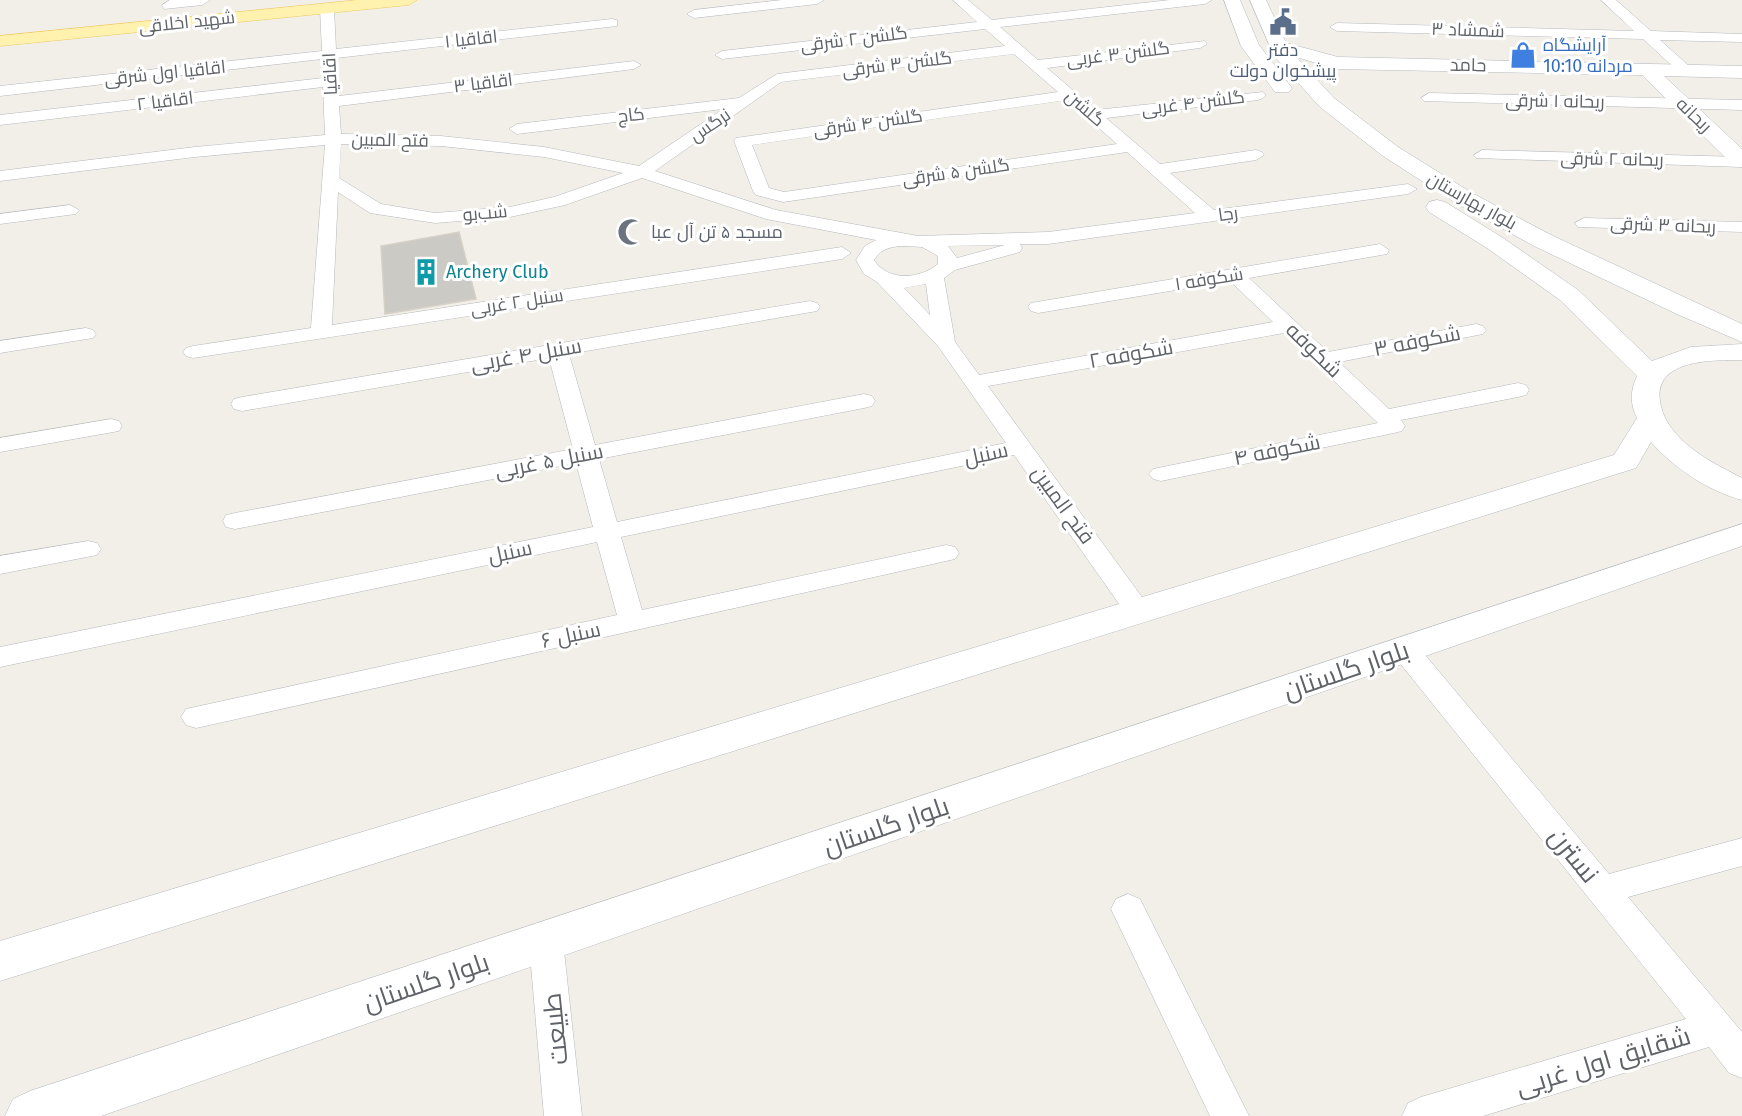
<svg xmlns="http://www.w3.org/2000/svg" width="1742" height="1116" viewBox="0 0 1742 1116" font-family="'Fira Sans',Cairo,sans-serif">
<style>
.building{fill:#cccac5;stroke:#d6d1c6;stroke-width:1.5}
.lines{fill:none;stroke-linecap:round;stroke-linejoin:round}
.street-casing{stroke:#b5b8bc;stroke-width:1}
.secondary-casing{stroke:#b6babf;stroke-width:1}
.primary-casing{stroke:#f2c960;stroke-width:1}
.street{fill:#fff;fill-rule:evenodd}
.secondary{fill:#fff;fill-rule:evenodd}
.primary{fill:#fff2af;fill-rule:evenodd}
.labels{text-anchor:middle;stroke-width:6;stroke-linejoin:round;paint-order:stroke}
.far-street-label{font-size:18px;fill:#5f6368;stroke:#fff}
.far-shop-label{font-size:18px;fill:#366cbe;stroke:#fff;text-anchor:start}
.far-service-label{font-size:18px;fill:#4e5e75;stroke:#fff}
.far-worship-label{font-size:18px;fill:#5b616d;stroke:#fff;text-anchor:start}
.far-culture-label{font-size:18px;fill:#0d838f;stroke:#fff;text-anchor:start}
.street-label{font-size:21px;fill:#5f6368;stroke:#fff}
.near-street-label{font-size:26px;fill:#5f6368;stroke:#fff}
</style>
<rect width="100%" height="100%" fill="#f1efe8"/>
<path class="building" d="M459,232L476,299L385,314L381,246Z"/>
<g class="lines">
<defs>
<g id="street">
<path d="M782,0H824L817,4L694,18L687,14L694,10Z"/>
<path d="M953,0H968L992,20L1170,0H1212L1205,4L1000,27L1038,60L1205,41L1207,44L1200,48L1047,68L1096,110L1263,92L1266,95L1263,98L1258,100L1106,118L1160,164L1256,150L1262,152L1264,155L1256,160L1170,173L1214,210L1408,184L1417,189L1408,194L1048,244H1020L1022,248L1020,252L955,270L944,278L955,342L979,375L1273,322L1230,281L1038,313L1031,311L1028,307L1031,303L1380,244L1389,250L1387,254L1249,278L1328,352L1476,324L1483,326L1486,330L1483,334L1339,362L1389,409L1518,383L1526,385L1529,390L1526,395L1518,397L1401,420L1405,426L1402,431L1394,433L1161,481L1153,479L1149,474L1153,469L1378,423L1284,333L988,386L1147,604L1151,611L1147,618L1138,620L1129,618L1014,455L621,537L642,610L946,545L955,547L959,553L955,559L196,728L186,725L181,717L186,709L617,615L597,542L0,667V647L593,527L576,463L235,529L226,527L223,521L226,515L235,513L573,449L549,358L242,411L234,409L231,404L234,399L242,397L810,301L817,303L820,307L817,311L569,354L595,445L864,394L872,396L875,401L872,406L864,408L599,459L617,522L1006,443L938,346L877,282L864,274L856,260L865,246L876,240L766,219L642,178L565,205L510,217L435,223L370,213L338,192L332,325L842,247L851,253L842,259L193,358L186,356L183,352L186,348L193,346L311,328L325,145L195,157L0,181V171L195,147L325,135L323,87L0,125V115L323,78L322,59L0,96V86L322,51L320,9L327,5L334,9L336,49L612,19L617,20V26L336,58L339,96L634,61L641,65L634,69L339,106L341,134L441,136L544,147L639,166L723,109L517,134L509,129L517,124L739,98L777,74L1005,46L985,29L722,59L715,55L722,51L977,22ZM1014,54L1058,92L736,138L734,141L753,191L756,195L783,202L1127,152L1195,213L1048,232L918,236L776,210L655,171L781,82ZM1067,100L1117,144L784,192L769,188L752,145ZM341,144L441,146L544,157L623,173L554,197L510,207L435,213L381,204L339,178ZM1005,245L957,258L948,246ZM906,246L922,247L938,256V264C920,279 888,282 874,260C881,248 893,246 906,246ZM926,284L930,315L904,288Z"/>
<path d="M1601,0H1616L1651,31L1742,34V42L1660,40L1690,67L1692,70L1690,73H1680L1643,39L1337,31L1330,27L1337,23L1634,31Z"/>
<path d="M1429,93L1742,100V110L1424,101L1421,98Z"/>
<path d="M1482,150L1742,157V167L1476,158L1474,155Z"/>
<path d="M70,205L79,210L76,214L0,224V214Z"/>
<path d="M1584,218L1742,222V232L1578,227L1575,223Z"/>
<path d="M86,328L93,330L96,334L93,338L0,353V341Z"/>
<path d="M111,419L119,421L122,426L119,431L0,452V438Z"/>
<path d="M88,541L97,543L101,549L97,555L0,574V556Z"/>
<path d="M1405,640L1415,643L1609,874L1742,838V866L1628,897L1742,1032V1078L1729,1073L1709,1047L1483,1116H1402L1408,1103L1421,1097L1686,1019L1395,657L1391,650L1395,643Z"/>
<path d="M1128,894L1140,899L1249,1116H1210L1111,909L1116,899Z"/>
<path d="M546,927L558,931L563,942L582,1116H544L529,942L534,931Z"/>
</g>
<g id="secondary">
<path d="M170,0H210L202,5L164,9L162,5Z"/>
<path d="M1224,0H1240L1259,45L1292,88L1289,92H1275L1241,46Z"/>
<path d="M1250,0H1266L1286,43L1338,57L1742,66V78L1664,76L1742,149V167L1734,166L1642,75L1337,69L1296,57L1334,98L1398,147L1472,193L1551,235L1742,324V342L1679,315L1534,246L1456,203L1383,156L1320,107L1274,56Z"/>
<path d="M1437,200L1445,202L1503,238L1578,290L1652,361L1691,347L1742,344V360C1712,360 1649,359 1661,406C1664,420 1673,431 1683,441C1700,457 1721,467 1742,478V500C1708,491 1674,468 1651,442L1636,468L0,981V941L1614,455L1637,418C1630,404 1630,391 1637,376L1560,300L1487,248L1429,212L1426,207L1429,202Z"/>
<path d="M1742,524V546L101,1116H5L13,1099L30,1091Z"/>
</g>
<path id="primary" d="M358,0H417L409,5L0,46V36Z"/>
</defs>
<use href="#street" class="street-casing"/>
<use href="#secondary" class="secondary-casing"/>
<use href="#primary" class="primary-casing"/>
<use href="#street" class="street"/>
<use href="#secondary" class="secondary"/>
<use href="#primary" class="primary"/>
</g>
<defs>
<symbol id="civic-bare" viewBox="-9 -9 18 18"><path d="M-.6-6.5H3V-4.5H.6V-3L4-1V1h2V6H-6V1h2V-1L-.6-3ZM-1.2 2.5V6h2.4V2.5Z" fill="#5c6f8a" stroke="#fff" stroke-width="2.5" paint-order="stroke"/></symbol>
<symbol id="shop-bare" viewBox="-9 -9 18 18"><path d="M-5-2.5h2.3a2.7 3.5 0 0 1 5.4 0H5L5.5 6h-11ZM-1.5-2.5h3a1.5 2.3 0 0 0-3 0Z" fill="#3f7fe0" stroke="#fff" stroke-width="2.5" paint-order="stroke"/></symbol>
<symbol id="mosque-bare" viewBox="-9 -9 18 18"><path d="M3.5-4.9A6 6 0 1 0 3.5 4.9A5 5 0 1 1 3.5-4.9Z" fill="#6b7280" stroke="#fff" stroke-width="2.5" paint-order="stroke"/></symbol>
<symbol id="building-bare" viewBox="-9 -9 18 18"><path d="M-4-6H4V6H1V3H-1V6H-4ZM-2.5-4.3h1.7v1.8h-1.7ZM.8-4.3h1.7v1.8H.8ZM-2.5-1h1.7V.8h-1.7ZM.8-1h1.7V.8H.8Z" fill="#0f9aa8" stroke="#fff" stroke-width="2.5" paint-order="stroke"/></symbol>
</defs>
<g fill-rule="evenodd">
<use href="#civic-bare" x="1264" y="3" width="38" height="38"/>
<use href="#shop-bare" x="1504" y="36" width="38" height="38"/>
<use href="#mosque-bare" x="612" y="213" width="38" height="38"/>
<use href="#building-bare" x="407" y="253" width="38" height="38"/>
</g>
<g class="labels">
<g class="far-street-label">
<text transform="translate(187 22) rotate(-6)" y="6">شهید اخلاقی</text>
<text transform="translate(1468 30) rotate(2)" y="6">شمشاد ۳</text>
<text transform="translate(471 39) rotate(-6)" y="6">اقاقیا ۱</text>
<text transform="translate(854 39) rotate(-7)" y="6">گلشن ۲ شرقی</text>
<text transform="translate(1118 54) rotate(-7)" y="6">گلشن ۳ غربی</text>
<text transform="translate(897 64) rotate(-7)" y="6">گلشن ۳ شرقی</text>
<text transform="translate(1468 65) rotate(1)" y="6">حامد</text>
<text transform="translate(165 73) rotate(-6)" y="6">اقاقیا اول شرقی</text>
<text transform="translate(330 74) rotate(-93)" y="6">اقاقیا</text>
<text transform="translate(483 83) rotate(-7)" y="6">اقاقیا ۳</text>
<text transform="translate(165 101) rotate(-7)" y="6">اقاقیا ۲</text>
<text transform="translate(1555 101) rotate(1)" y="6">ریحانه ۱ شرقی</text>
<text transform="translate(1193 103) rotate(-7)" y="6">گلشن ۴ غربی</text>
<text transform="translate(1085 108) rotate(41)" y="6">گلشن</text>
<text transform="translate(631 115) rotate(-7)" y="6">کاج</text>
<text transform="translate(1694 115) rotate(44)" y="6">ریحانه</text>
<text transform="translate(868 123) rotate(-8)" y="6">گلشن ۴ شرقی</text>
<text transform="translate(710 125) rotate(-34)" y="6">نرگس</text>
<text transform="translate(390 140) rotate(1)" y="6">فتح المبین</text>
<text transform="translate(1612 159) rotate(1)" y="6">ریحانه ۲ شرقی</text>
<text transform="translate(956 172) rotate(-8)" y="6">گلشن ۵ شرقی</text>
<text transform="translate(1472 201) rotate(29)" y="6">بلوار بهارستان</text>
<text transform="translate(485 213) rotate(-5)" y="6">شب‌بو</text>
<text transform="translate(1228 214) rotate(-8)" y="6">رجا</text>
<text transform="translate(1663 225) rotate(2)" y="6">ریحانه ۳ شرقی</text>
<text transform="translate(1209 279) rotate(-9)" y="6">شکوفه ۱</text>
<text transform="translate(517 302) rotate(-9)" y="6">سنبل ۲ غربی</text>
</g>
<g class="far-shop-label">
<text x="1543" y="51">آرایشگاه<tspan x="1543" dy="21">مردانه 10:10</tspan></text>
</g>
<g class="far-service-label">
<text x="1283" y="56">دفتر<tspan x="1283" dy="21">پیشخوان دولت</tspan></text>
</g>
<g class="far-worship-label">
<text x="651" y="238">مسجد ۵ تن آل عبا</text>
</g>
<g class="far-culture-label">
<text x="446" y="278">Archery Club</text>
</g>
<g class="street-label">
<text transform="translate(1417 341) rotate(-11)" y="7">شکوفه ۳</text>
<text transform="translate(1314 350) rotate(44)" y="7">شکوفه</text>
<text transform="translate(1131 354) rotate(-10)" y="7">شکوفه ۲</text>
<text transform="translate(526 355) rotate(-10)" y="7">سنبل ۴ غربی</text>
<text transform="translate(1277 450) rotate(-11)" y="7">شکوفه ۴</text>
<text transform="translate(986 454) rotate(-12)" y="7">سنبل</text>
<text transform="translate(549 461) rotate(-11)" y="7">سنبل ۵ غربی</text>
<text transform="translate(1063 505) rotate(54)" y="7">فتح المبین</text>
<text transform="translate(510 552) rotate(-12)" y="7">سنبل</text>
<text transform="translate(571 635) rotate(-12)" y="7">سنبل ۶</text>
</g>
<g class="near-street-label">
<text transform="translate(1346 670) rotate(-19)" y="9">بلوار گلستان</text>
<text transform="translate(886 826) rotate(-19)" y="9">بلوار گلستان</text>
<text transform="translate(1574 855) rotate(51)" y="9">نسترن</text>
<text transform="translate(426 982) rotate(-19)" y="9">بلوار گلستان</text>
<text transform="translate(555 1029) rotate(-96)" y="9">طبیعت</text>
<text transform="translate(1603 1061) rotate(-17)" y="9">شقایق اول غربی</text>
</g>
</g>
</svg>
